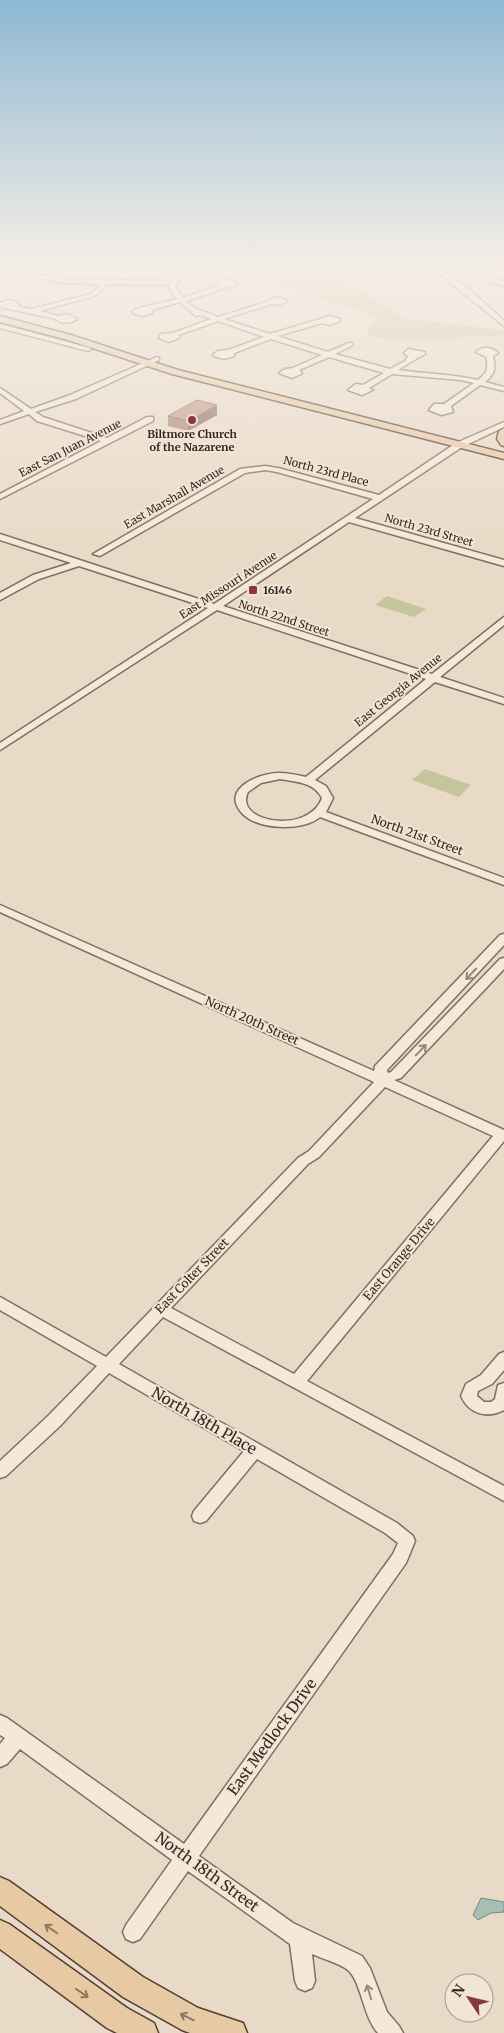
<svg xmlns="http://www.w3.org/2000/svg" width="504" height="2033" viewBox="0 0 504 2033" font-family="Merriweather,serif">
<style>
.green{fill:#c5c59c}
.water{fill:#a8bdb4;stroke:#708a80}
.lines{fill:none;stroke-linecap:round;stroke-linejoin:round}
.minor-casing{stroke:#826d5f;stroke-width:3}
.major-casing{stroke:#513c32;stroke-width:3}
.minor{fill:#f4e9d9;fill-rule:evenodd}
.major{fill:#e7c9a4;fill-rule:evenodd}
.wall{fill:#a77f70}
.shaded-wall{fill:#88685b}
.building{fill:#c29482;stroke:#88685b}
.oneway{stroke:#94887c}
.oneway2{stroke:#8e7862}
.poi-dot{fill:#8a3642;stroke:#f1e5d6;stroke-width:2}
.labels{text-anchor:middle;stroke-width:4;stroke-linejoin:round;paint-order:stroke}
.far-poi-label{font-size:11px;font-weight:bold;fill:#342720;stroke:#f1e5d6}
.far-street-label{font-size:11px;fill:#342720;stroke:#f1e5d6}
.street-label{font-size:12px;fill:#342720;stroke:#f1e5d6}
.near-street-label{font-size:15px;fill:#342720;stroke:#f1e5d6}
</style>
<rect width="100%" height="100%" fill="#e9dac7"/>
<g class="green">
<path d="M240,266H318L406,319L504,330V336H465L453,339L395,340L371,336L366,330L379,318L240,271Z"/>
<path d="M387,596L426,609L414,617L375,605Z"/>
<path d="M425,769L471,785L459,797L412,780Z"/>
</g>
<path class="water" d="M481,1898L504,1902V1912L491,1913L478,1920L473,1915Z"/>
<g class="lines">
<defs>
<g id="minor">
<path d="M0,266L64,279L172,281L189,266H196L179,280L175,287L183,298L218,286L217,283L225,279L234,281L237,284L186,301L194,308L218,317L266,302L276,297L286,300V302L281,305L272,304L224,319L270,334L330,316L340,319V321L329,325L323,323L277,336L328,352L349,343H353V345L335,354L390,369L405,361L408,356L404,353L409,349L425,352V354C415,359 408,364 398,370C425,374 452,374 478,380C487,373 489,368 486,357L476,352C482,346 492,347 498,353L493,356C496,368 495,374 485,382L504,387V391L480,385L451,406L453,412L441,415L429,410L434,404H444L474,383L461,380L392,374L369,388L373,390L362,395L348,390L356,384L363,385L384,373L329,357L299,370L302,373L301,374L292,378L279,373L285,369L293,368L322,355L271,339L234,353V356L224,359L214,356L213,355L218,351L228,350L264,337L218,321L179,335V338L169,342L159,338L161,334L173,333L211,319L201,315L196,316L180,302L152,310V313L142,316L133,313V311C137,307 168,302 177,299L169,287L170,285L106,284L101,291L94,296L40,311L58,316L67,314L77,319C72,323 60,325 56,319L0,307V303C5,299 14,300 19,304L17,306L32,309L90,294L97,289L100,284L64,283L0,270Z"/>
<path d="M430,266C447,266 490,308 504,321V326Z"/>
<path d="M453,266H462L504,282V286L489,282Z"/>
<path d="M0,324L90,348L91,349L88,351L0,328Z"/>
<path d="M157,357L159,358V360L76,399L35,412L43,417L107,438L147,417H153V421L0,499V494L101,441L37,421L29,414L0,424V420L24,411L0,393V388L31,409L70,395Z"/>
<path d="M504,422V427L462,447L355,518L504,560V566L349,522L223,606L432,674L504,617V625L440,677L504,698V704L435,682L315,780L326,786L333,798L326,812L504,878V885L320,817C303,832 255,830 241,812C221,788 260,773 279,773C288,773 297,775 306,777L426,679L217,610L0,750V743L208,608L79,566L39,579L0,600V593L33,575L71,563L0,540V534L214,604L373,499L277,472L265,470L245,473L100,556L93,554L240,469L265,466L278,468L379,495L456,443ZM280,779C296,782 314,782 322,798C309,835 233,823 248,792L261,783Z"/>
<path d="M0,905L374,1071L375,1066L500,935L504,934V945L387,1070L388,1073L391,1072L500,959L504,958V969L401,1078L394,1080L504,1130V1141L307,1381L504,1486V1501L163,1317L119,1364L397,1523L413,1536L415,1541L406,1563L199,1856L293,1923L362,1956L370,1968L387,2012L399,2026L403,2033H378C363,2017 362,1983 348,1970C339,1963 323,1959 312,1954L315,1981L312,1988L305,1991L298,1988L295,1981L290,1944L188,1871L140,1939L133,1942L126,1939L123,1932L126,1925L172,1860L20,1749L7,1764L0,1767V1744L5,1738L0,1735V1715L7,1718L184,1844L393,1554L398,1543L385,1533L257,1459L206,1521L200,1523L194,1521L192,1516L194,1511L244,1451L109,1373L60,1426L6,1476L0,1478V1461L48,1416L97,1366L0,1310V1297L106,1357L298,1158L309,1151L374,1082L0,912ZM385,1087L493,1136L294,1374L171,1308L308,1164L319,1157Z"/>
<path d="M504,1352V1370L492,1384L478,1391L477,1396L484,1402H491L495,1399L498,1385L504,1383V1410C487,1419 469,1414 461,1396L466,1384L481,1375L499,1354Z"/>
</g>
<g id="major">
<path d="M0,316L71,335L178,370L504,453V459L172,374L65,339L0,322Z"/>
<path d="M504,428V446L501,445L497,439L499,431Z"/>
<path d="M0,1877L9,1881L143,1977L198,2008L243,2023L247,2033H190L182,2030L123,1997L0,1906Z"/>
<path d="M0,1920L9,1924L127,2008L154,2023L158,2033H117L107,2028L0,1949Z"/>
</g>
</defs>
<use href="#minor" class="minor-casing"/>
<use href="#major" class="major-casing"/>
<use href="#minor" class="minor"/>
<use href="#major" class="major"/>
</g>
<path class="wall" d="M217,415L188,431L168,426V416Z"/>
<path class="shaded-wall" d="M217,405V415L188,431V421Z"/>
<path class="building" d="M197,400L217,405L188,421L168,416Z"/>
<defs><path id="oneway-shaft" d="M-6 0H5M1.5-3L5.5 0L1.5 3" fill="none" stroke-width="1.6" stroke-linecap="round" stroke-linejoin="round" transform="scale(1.25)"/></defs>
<g class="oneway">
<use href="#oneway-shaft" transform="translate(471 974) rotate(133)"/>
<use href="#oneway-shaft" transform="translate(421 1050) rotate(-46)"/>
<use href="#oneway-shaft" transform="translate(369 1992) rotate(-107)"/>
</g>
<g class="oneway2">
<use href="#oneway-shaft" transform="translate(51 1929) rotate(-145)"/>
<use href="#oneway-shaft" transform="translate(82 1993) rotate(35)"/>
<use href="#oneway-shaft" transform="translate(187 2017) rotate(-153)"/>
</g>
<linearGradient id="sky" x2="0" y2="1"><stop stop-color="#8eb8d3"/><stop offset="0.48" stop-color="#f5eee6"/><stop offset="1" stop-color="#f5eee6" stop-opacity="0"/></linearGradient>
<rect width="504" height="551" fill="url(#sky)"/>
<g class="poi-dot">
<circle cx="192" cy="420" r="5"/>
<rect x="248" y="585" width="10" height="10" rx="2.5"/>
</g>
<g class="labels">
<g class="far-poi-label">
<text x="192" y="438">Biltmore Church<tspan x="192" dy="13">of the Nazarene</tspan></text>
<text x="263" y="594" text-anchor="start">16146</text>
</g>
<g class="far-street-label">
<text transform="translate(70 448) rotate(-27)" y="4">East San Juan Avenue</text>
<text transform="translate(326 471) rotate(15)" y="4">North 23rd Place</text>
<text transform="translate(174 497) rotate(-30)" y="4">East Marshall Avenue</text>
<text transform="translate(429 530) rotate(16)" y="4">North 23rd Street</text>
<text transform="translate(228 585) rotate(-33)" y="4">East Missouri Avenue</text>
<text transform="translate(284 618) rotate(18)" y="4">North 22nd Street</text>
<text transform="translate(398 690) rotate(-39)" y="4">East Georgia Avenue</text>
</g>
<g class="street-label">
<text transform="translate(417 835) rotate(20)" y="4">North 21st Street</text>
<text transform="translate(252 1021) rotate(24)" y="4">North 20th Street</text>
<text transform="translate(399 1259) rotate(-50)" y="4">East Orange Drive</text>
<text transform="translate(192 1276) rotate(-46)" y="4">East Colter Street</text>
</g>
<g class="near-street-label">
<text transform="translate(204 1421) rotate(30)" y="5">North 18th Place</text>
<text transform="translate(272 1737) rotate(-54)" y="5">East Medlock Drive</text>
<text transform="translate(207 1872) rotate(36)" y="5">North 18th Street</text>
</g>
</g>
<g transform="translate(469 1998) rotate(305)"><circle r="24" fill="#f1e5d6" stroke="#a5998d"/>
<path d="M0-4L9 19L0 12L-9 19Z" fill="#8a3642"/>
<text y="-8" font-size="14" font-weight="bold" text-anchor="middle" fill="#342720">N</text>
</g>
</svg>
